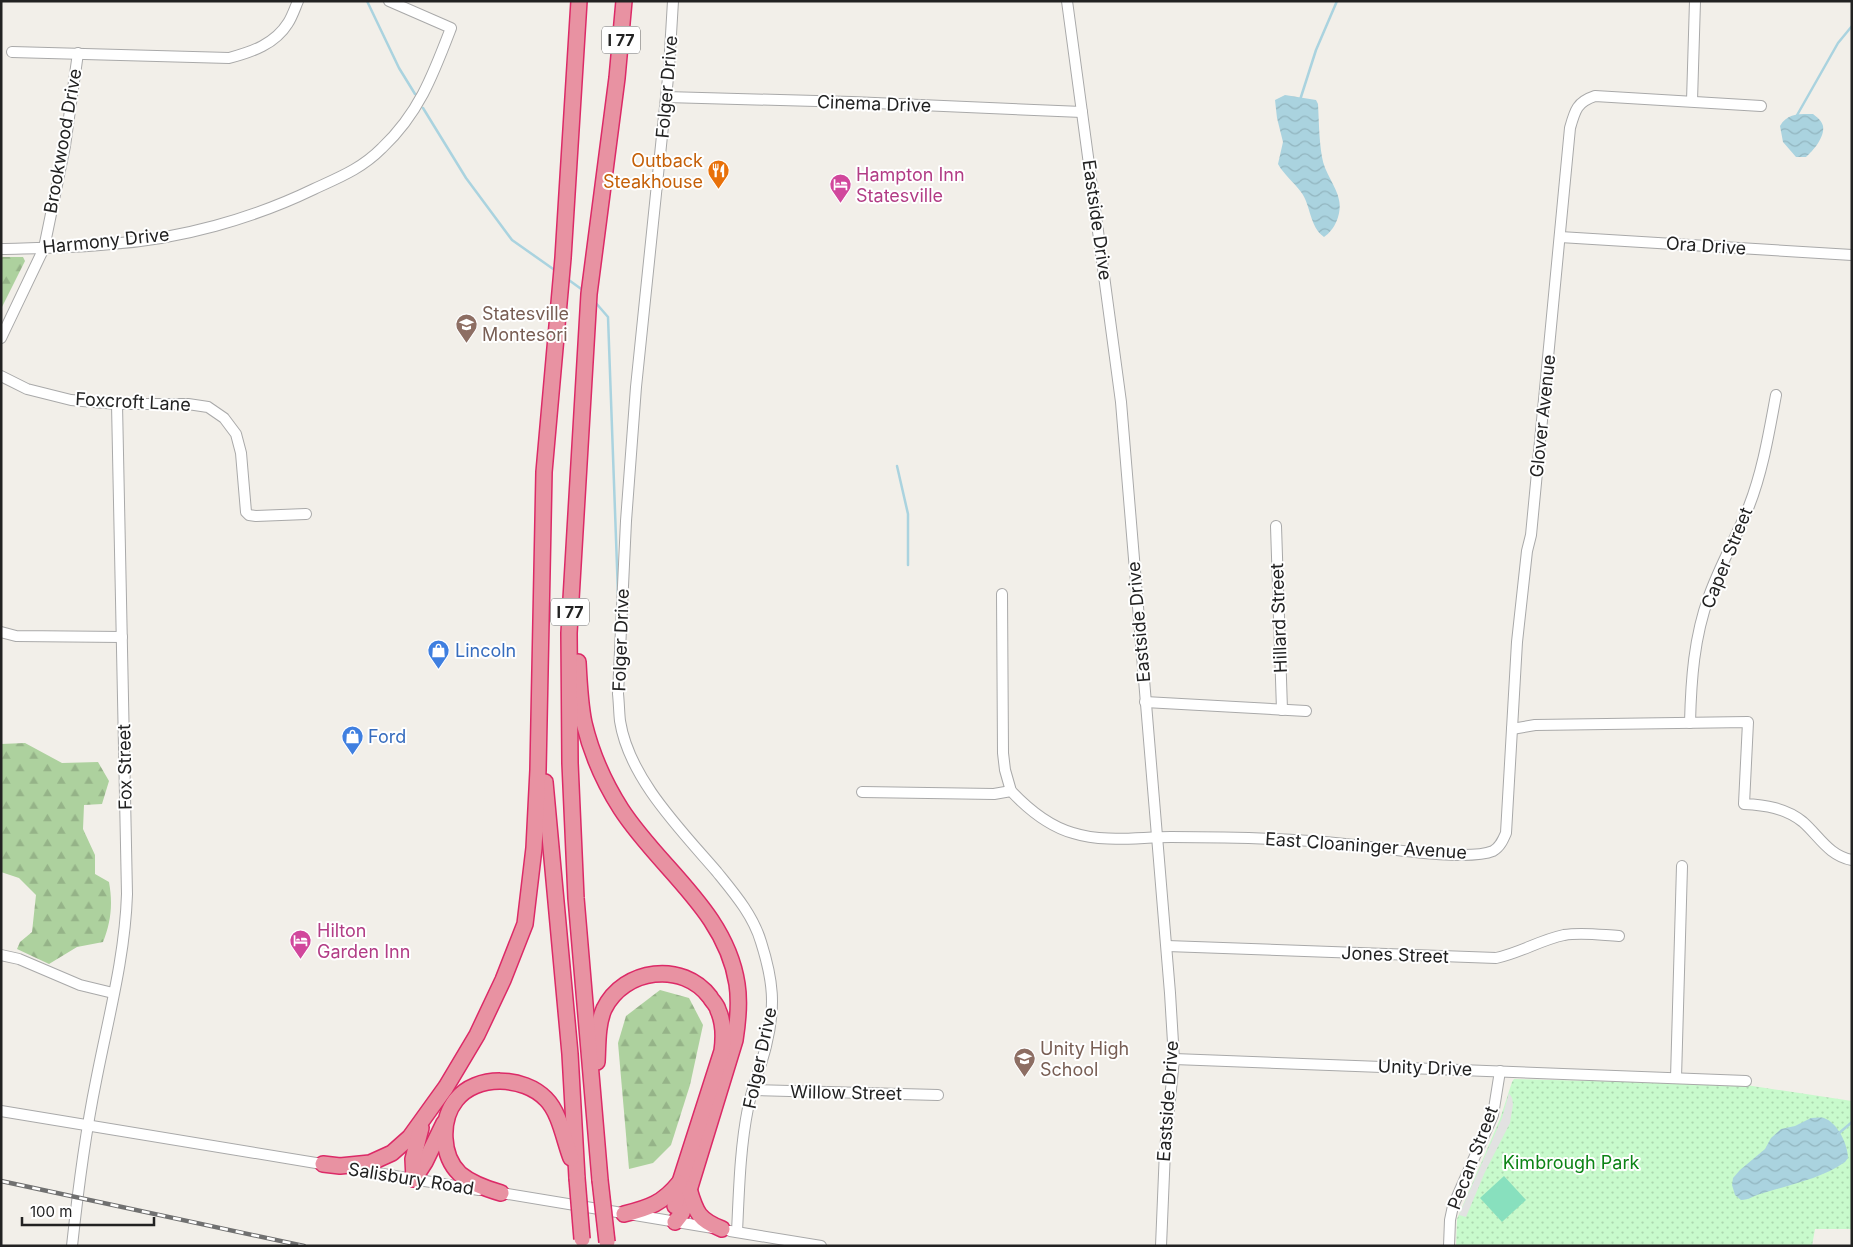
<svg xmlns="http://www.w3.org/2000/svg" width="1853" height="1247" viewBox="0 0 1853 1247" font-family="Inter,sans-serif">
  <style>
    .forest { fill: url(#forest-firs) }
    .park { fill: url(#park-dots) }
    .pitch { fill: #88e0be }
    .parking { fill: #e2e2e2 }
    .water { fill: url(#water-waves) }
    .lines { fill: none; stroke-linecap: round; stroke-linejoin: round }
    .stream { stroke: #aad3df; stroke-width: 2.5 }
    .minor-casing { stroke: #a9a9a9; stroke-width: 12 }
    .highway-casing { stroke: #dc2a67; stroke-width: 18 }
    .minor { stroke: #fff; stroke-width: 10 }
    .highway { stroke: #e892a2; stroke-width: 15 }
    .rail-casing { stroke: #707070; stroke-width: 4.5 }
    .rail { stroke: #fff; stroke-width: 2.5; stroke-dasharray: 8; stroke-linecap: butt }
    .highway-bridge-casing { stroke: #dc2a67; stroke-width: 18; stroke-linecap: butt }
    .highway-bridge { stroke: #e892a2; stroke-width: 15 }
    .labels { text-anchor: middle; stroke-width: 4; stroke-linejoin: round; paint-order: stroke }
    .shield { fill: #fff; stroke: #646464; stroke-width: 1 }
    .shield-label { font-size: 16px; font-weight: bold; fill: #222 }
    .street-label { font-size: 18px; fill: #222; stroke: #fff }
    .food-label { font-size: 18px; fill: #c56008; stroke: #fff; text-anchor: end }
    .hotel-label { font-size: 18px; fill: #b23c85; stroke: #fff; text-anchor: start }
    .education-label { font-size: 18px; fill: #785e54; stroke: #fff; text-anchor: start }
    .shop-label { font-size: 18px; fill: #366cbe; stroke: #fff; text-anchor: start }
    .park-label { font-size: 18px; fill: #0c8416; stroke: #fff }
  </style>
  <defs>
    <pattern id="forest-firs" width="22" height="20" patternUnits="userSpaceOnUse" patternTransform="scale(1.25)"><rect width="22" height="20" fill="#add19e"/><path d="M5 1l3.5 6h-7zM16 11l3.5 6h-7z" fill="#95b388"/></pattern>
    <pattern id="park-dots" width="8" height="8" patternUnits="userSpaceOnUse" patternTransform="scale(1.25)"><rect width="8" height="8" fill="#c8facc"/><path d="M2 2h.1M6 6h.1" fill="none" stroke="#acd6af" stroke-width="1.8" stroke-linecap="round"/></pattern>
    <pattern id="water-waves" width="16" height="10" patternUnits="userSpaceOnUse" patternTransform="scale(1.25)"><rect width="16" height="10" fill="#aad3df"/><path d="M0 5q4-4 8 0t8 0" fill="none" stroke="#92b5bf"/></pattern>
  </defs>
  <rect width="100%" height="100%" fill="#f2efe9"/>
  <g class="forest">
    <path d="M 1,257 L 23,257 L 25,261 L 1,309 Z"/>
    <path d="M 25,743 L 62,763 L 98,762 L 109,781 L 102,804 L 84,805 L 83,829 L 95,855 L 95,874 L 109,882 C 113,904 111,922 103,942 L 77,947 L 49,964 L 17,949 L 20,942 L 32,932 L 36,895 L 19,878 L 1,872 L 1,744 Z"/>
    <path d="M 660,990 L 689,998 L 703,1025 L 690,1085 L 671,1145 L 653,1163 L 629,1169 L 618,1043 L 626,1016 Z"/>
  </g>
  <path class="park" d="M 1514,1079 L 1746,1085 L 1852,1101 L 1852,1229 L 1815,1229 L 1812,1246 L 1456,1246 L 1457,1219 L 1500,1119 L 1512,1082 Z"/>
  <path class="pitch" d="M 1504,1176 L 1526,1200 L 1502,1222 L 1480,1198 Z"/>
  <path class="parking" d="M 1509,1093 L 1512,1098 L 1513,1104 L 1510,1123 L 1485,1172 L 1466,1217 L 1459,1215 L 1502,1118 Z"/>
  <g class="water">
    <path d="M 1285,95 L 1316,100 L 1318,104 C 1319,122 1319,139 1322,157 C 1324,172 1337,187 1339,200 C 1342,213 1335,230 1324,237 C 1309,226 1311,205 1301,192 C 1294,182 1284,175 1278,164 L 1283,142 L 1277,118 L 1275,100 Z"/>
    <path d="M 1813,114 C 1817,117 1822,121 1823,126 C 1825,137 1813,151 1806,157 L 1796,157 L 1783,142 L 1780,126 C 1787,113 1800,114 1813,114 Z"/>
    <path d="M 1811,1118 C 1815,1118 1820,1117 1824,1118 C 1838,1123 1848,1145 1848,1158 L 1845,1162 C 1821,1179 1788,1185 1760,1194 C 1753,1196 1749,1200 1741,1200 L 1735,1195 L 1732,1185 L 1733,1178 L 1740,1170 L 1765,1149 L 1771,1138 L 1781,1129 L 1795,1126 Z"/>
  </g>
  <g class="lines">
    <g class="stream">
      <path d="M 367,1 L 399,68 L 415,94"/>
      <path d="M 1300,100 L 1316,50 L 1337,1"/>
      <path d="M 423,108 L 466,178 L 512,240 L 556,271"/>
      <path d="M 1796,117 L 1838,43 L 1852,26"/>
      <path d="M 566,278 L 584,291"/>
      <path d="M 595,302 L 608,317 L 618,594"/>
      <path d="M 897,466 L 908,514 L 908,565"/>
      <path d="M 1838,1134 L 1852,1122"/>
    </g>
    <defs>
      <g id="minor">
        <path d="M 673,1 L 669,68 L 636,387 L 626,521 L 618,694 C 619,703 619,712 620,721 C 629,778 680,829 717,872 C 734,893 753,915 761,942 C 773,980 776,1006 766,1046 C 761,1067 752,1087 748,1108 C 740,1148 739,1190 737,1232"/>
        <path d="M 1067,1 L 1121,402 L 1170,993 L 1174,1059 L 1165,1150 L 1161,1246"/>
        <path d="M 12,52 L 229,58 C 252,52 275,44 288,23 C 292,17 295,8 298,1"/>
        <path d="M 666,97 L 852,102 L 1082,112"/>
        <path d="M 1692,101 L 1695,1"/>
        <path d="M 1560,237 L 1852,255"/>
        <path d="M 1,249 C 38,248 74,248 111,244 C 180,239 252,219 314,189 C 340,177 361,169 382,148 C 419,113 433,75 451,28 L 389,1"/>
        <path d="M 1,338 L 44,248 L 65,146 L 78,53"/>
        <path d="M 1,376 L 27,389 L 71,400 L 117,404 L 188,404 L 208,407 L 224,418 L 236,434 L 241,453 L 246,512 L 249,515 L 256,516 L 306,514"/>
        <path d="M 1276,526 L 1282,710"/>
        <path d="M 1002,594 L 1003,753 L 1005,770 L 1011,791"/>
        <path d="M 1,632 L 16,636 L 122,637"/>
        <path d="M 1145,702 L 1306,711"/>
        <path d="M 1690,723 C 1691,680 1694,637 1709,596 C 1720,565 1737,536 1749,506 C 1763,470 1769,432 1776,395"/>
        <path d="M 1512,729 L 1535,725 L 1748,722 L 1744,804 C 1765,805 1786,808 1803,822 C 1819,836 1829,856 1852,860"/>
        <path d="M 862,792 L 994,794 L 1011,791 C 1028,809 1048,826 1073,833 C 1105,843 1138,837 1171,837 C 1229,837 1287,838 1345,844 C 1377,847 1467,862 1493,851 C 1500,847 1503,840 1506,833 L 1517,642 L 1527,551 L 1531,535 L 1570,128 C 1575,110 1577,102 1595,96 L 1761,106"/>
        <path d="M 1167,946 L 1496,958 C 1520,953 1540,940 1564,935 C 1582,932 1601,935 1619,936"/>
        <path d="M 1,955 L 19,959 L 80,985 L 113,993"/>
        <path d="M 1174,1059 L 1746,1081"/>
        <path d="M 1676,1078 L 1682,866"/>
        <path d="M 753,1090 L 938,1095"/>
        <path d="M 1,1111 L 328,1165"/>
        <path d="M 353,1169 L 479,1190"/>
        <path d="M 496,1192 L 713,1228"/>
        <path d="M 730,1231 L 821,1246"/>
        <path d="M 72,1246 C 78,1190 85,1135 96,1081 C 108,1019 125,957 127,894 L 117,404"/>
        <path d="M 1449,1246 L 1450,1220 L 1453,1206 L 1493,1115 L 1500,1071"/>
      </g>
      <g id="highway">
        <path d="M 578,662 C 579,682 580,704 584,723 C 591,752 605,784 621,809 C 659,868 726,911 737,984 C 740,1003 738,1021 735,1040 L 682,1213 L 675,1222"/>
        <path d="M 545,782 L 570,1054 L 577,1178"/>
        <path d="M 597,1062 C 598,1045 597,1025 604,1009 C 624,968 683,961 710,997 C 712,1001 717,1005 718,1010 C 724,1023 724,1037 722,1051 L 680,1182 L 675,1206"/>
        <path d="M 323,1164 L 340,1166 L 370,1163 L 392,1153 L 410,1137 L 446,1087 L 477,1035 L 503,980 L 525,924 L 534,848 L 538,770 L 544,472 L 563,258 L 579,1"/>
        <path d="M 414,1179 L 425,1162 L 444,1123"/>
        <path d="M 414,1179 L 413,1159 L 421,1128"/>
        <path d="M 600,1180 L 576,898 L 570,763 L 569,633 L 589,294 L 617,78 L 624,1"/>
        <path d="M 689,1189 C 696,1213 699,1220 722,1229"/>
        <path d="M 501,1193 C 487,1189 472,1184 460,1174 C 441,1156 440,1120 456,1100 C 476,1074 524,1076 546,1099 C 560,1113 564,1140 571,1158"/>
        <path d="M 624,1214 C 649,1208 663,1203 679,1183"/>
      </g>
    </defs>
    <use href="#minor" class="minor-casing"/>
    <use href="#highway" class="highway-casing"/>
    <use href="#minor" class="minor"/>
    <use href="#highway" class="highway"/>
    <defs>
      <path id="rail" d="M 1,1181 L 304,1246"/>
    </defs>
    <use href="#rail" class="rail-casing"/>
    <use href="#rail" class="rail"/>
    <defs>
      <g id="highway-bridge">
        <path d="M 577,1178 L 582,1239"/>
        <path d="M 600,1180 L 607,1242"/>
      </g>
    </defs>
    <use href="#highway-bridge" class="highway-bridge-casing"/>
    <use href="#highway-bridge" class="highway-bridge"/>
  </g>
  <defs>
    <symbol id="restaurant-pin" viewBox="-11 -11 22 30"><path d="M0 17L-7.5 6A9.5 9.5 0 1 1 7.5 6Z" fill="#e8710a" stroke="#fff"/><path d="M-5-6h1v4h1v-4h1v4h1v-4h1v5L-1.5 .5V6h-2V.5L-5-1ZM5-6V6H3V1.5H1.5Q1.5-4 5-6Z" fill="#fff"/></symbol>
    <symbol id="hotel-pin" viewBox="-11 -11 22 30"><path d="M0 17L-7.5 6A9.5 9.5 0 1 1 7.5 6Z" fill="#d1479c" stroke="#fff"/><path d="M-6-4.5h1.5V1H6V5H4.5V3h-9V5H-6ZM-4 0a1.8 1.8 0 1 1 3.6 0ZM.5 0V-2.5h3Q6-2.5 6 0Z" fill="#fff"/></symbol>
    <symbol id="school-pin" viewBox="-11 -11 22 30"><path d="M0 17L-7.5 6A9.5 9.5 0 1 1 7.5 6Z" fill="#8d6e63" stroke="#fff"/><path d="M0-5L7-2L0 1L-7-2ZM-4 1L0 2.5L4 1V4Q0 6-4 4Z" fill="#fff"/></symbol>
    <symbol id="shop-pin" viewBox="-11 -11 22 30"><path d="M0 17L-7.5 6A9.5 9.5 0 1 1 7.5 6Z" fill="#3f7fe0" stroke="#fff"/><path d="M-5-2.5h2.3a2.7 3.5 0 0 1 5.4 0H5L5.5 6h-11ZM-1.5-2.5h3a1.5 2.3 0 0 0-3 0Z" fill="#fff"/></symbol>
  </defs>
  <g fill-rule="evenodd">
    <use href="#restaurant-pin" x="706" y="158" width="25" height="34"/>
    <use href="#hotel-pin" x="828" y="172" width="25" height="34"/>
    <use href="#school-pin" x="454" y="312" width="25" height="34"/>
    <use href="#shop-pin" x="426" y="638" width="25" height="34"/>
    <use href="#shop-pin" x="340" y="724" width="25" height="34"/>
    <use href="#hotel-pin" x="288" y="928" width="25" height="34"/>
    <use href="#school-pin" x="1012" y="1046" width="25" height="34"/>
  </g>
  <g class="labels">
    <g class="shield">
      <rect x="602" y="26.5" width="38" height="27" rx="4"/>
      <rect x="551" y="598.5" width="38" height="27" rx="4"/>
    </g>
    <g class="shield-label">
      <text x="621" y="46">I 77</text>
      <text x="570" y="618">I 77</text>
    </g>
    <g class="street-label">
      <text transform="translate(667 87) rotate(-85)" y="6">Folger Drive</text>
      <text transform="translate(874 104) rotate(2)" y="6">Cinema Drive</text>
      <text transform="translate(63 141) rotate(-80)" y="6">Brookwood Drive</text>
      <text transform="translate(1097 220) rotate(82)" y="6">Eastside Drive</text>
      <text transform="translate(106 241) rotate(-6)" y="6">Harmony Drive</text>
      <text transform="translate(1706 246) rotate(4)" y="6">Ora Drive</text>
      <text transform="translate(133 402) rotate(3)" y="6">Foxcroft Lane</text>
      <text transform="translate(1543 416) rotate(-84)" y="6">Glover Avenue</text>
      <text transform="translate(1727 558) rotate(-68)" y="6">Caper Street</text>
      <text transform="translate(1279 618) rotate(-92)" y="6">Hillard Street</text>
      <text transform="translate(1139 622) rotate(-95)" y="6">Eastside Drive</text>
      <text transform="translate(621 640) rotate(-88)" y="6">Folger Drive</text>
      <text transform="translate(125 767) rotate(-91)" y="6">Fox Street</text>
      <text transform="translate(1366 846) rotate(4)" y="6">East Cloaninger Avenue</text>
      <text transform="translate(1395 955) rotate(2)" y="6">Jones Street</text>
      <text transform="translate(760 1058) rotate(-78)" y="6">Folger Drive</text>
      <text transform="translate(1425 1068) rotate(2)" y="6">Unity Drive</text>
      <text transform="translate(846 1093) rotate(1)" y="6">Willow Street</text>
      <text transform="translate(1168 1101) rotate(-86)" y="6">Eastside Drive</text>
      <text transform="translate(1473 1158) rotate(-69)" y="6">Pecan Street</text>
      <text transform="translate(411 1179) rotate(9)" y="6">Salisbury Road</text>
    </g>
    <g class="food-label">
      <text x="703" y="167">Outback<tspan x="703" dy="21">Steakhouse</tspan></text>
    </g>
    <g class="hotel-label">
      <text x="856" y="181">Hampton Inn<tspan x="856" dy="21">Statesville</tspan></text>
      <text x="317" y="937">Hilton<tspan x="317" dy="21">Garden Inn</tspan></text>
    </g>
    <g class="education-label">
      <text x="482" y="320">Statesville<tspan x="482" dy="21">Montesori</tspan></text>
      <text x="1040" y="1055">Unity High<tspan x="1040" dy="21">School</tspan></text>
    </g>
    <g class="shop-label">
      <text x="455" y="657">Lincoln</text>
      <text x="368" y="743">Ford</text>
    </g>
    <g class="park-label">
      <text x="1571" y="1169">Kimbrough Park</text>
    </g>
  </g>
  <rect width="1853" height="1247" fill="none" stroke="#222222" stroke-width="5"/>
  <path d="M22 1217v8h132v-8" fill="none" stroke="#222222" stroke-width="2.5"/>
  <text x="30" y="1217" font-size="15" fill="#222222" stroke="#ffffff" stroke-width="4" paint-order="stroke">100 m</text>
</svg>
